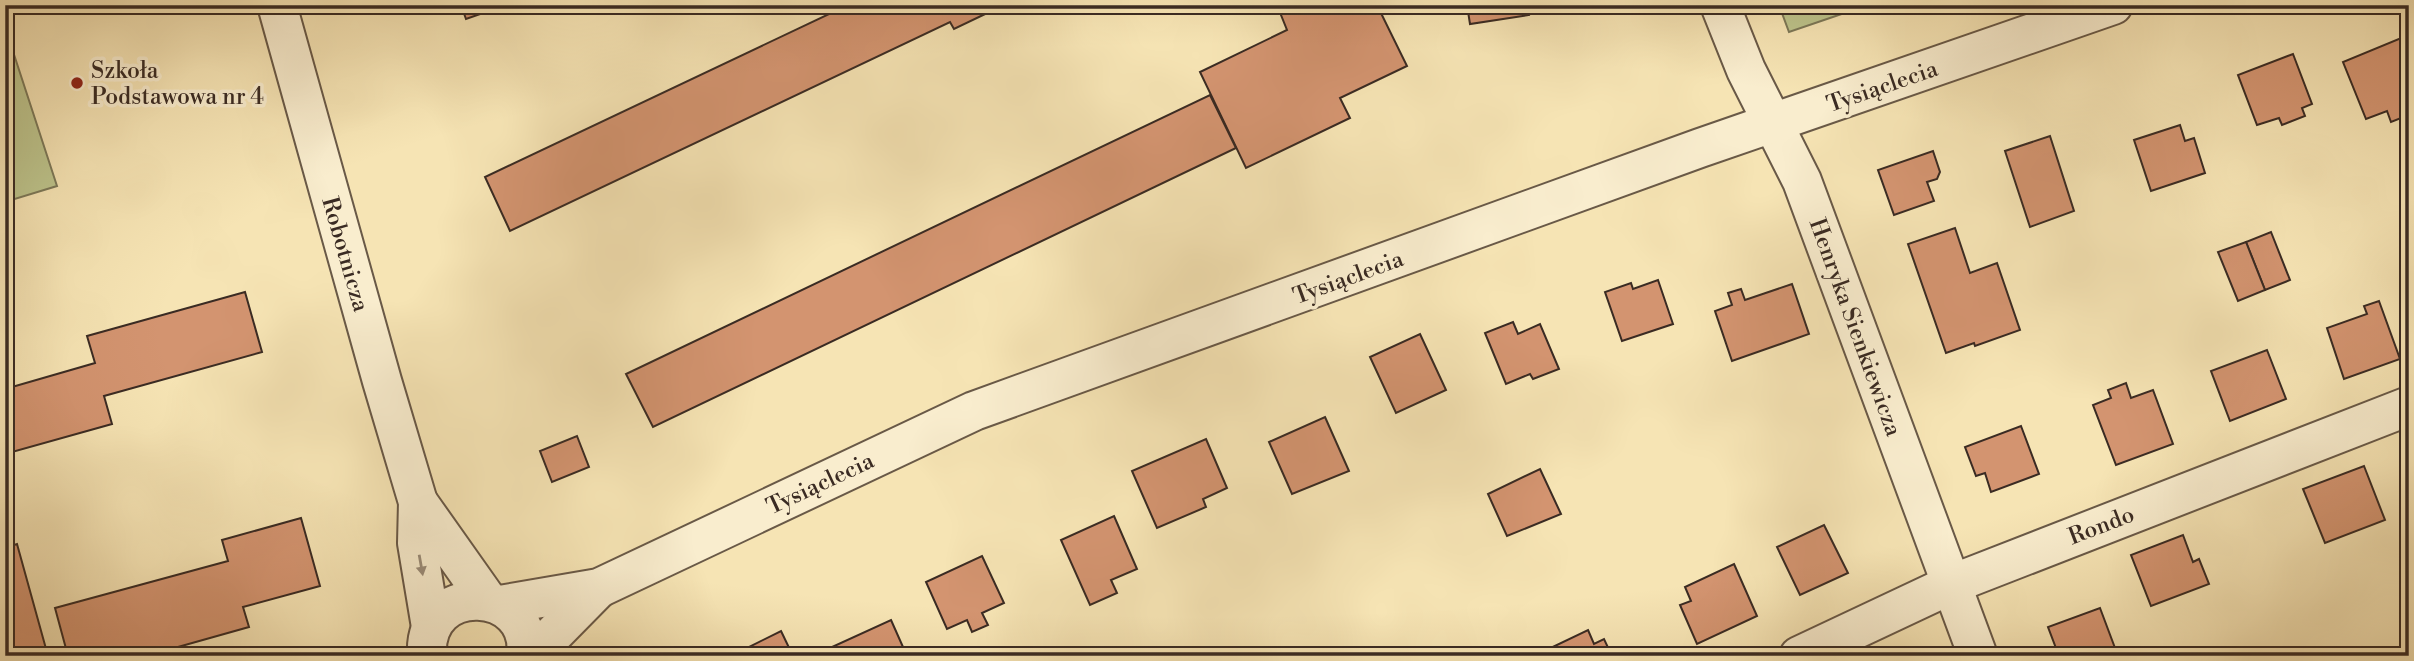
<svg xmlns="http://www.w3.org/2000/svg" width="2414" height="661" viewBox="0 0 2414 661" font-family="'Libre Bodoni',serif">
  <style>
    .green { fill: #bdc48c; stroke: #7c7858; stroke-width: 2 }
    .building { fill: #d39470; stroke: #3a2b23; stroke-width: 2 }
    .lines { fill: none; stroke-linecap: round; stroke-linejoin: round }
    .minor-casing { stroke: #695947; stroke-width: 42 }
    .minor { stroke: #f9edce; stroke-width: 38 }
    .oneway { fill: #9a8c78 }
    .poi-dot { fill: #8f2418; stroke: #f9edce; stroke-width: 2.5 }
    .labels { text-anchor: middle; stroke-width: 7; stroke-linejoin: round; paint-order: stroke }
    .poi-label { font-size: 23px; fill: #3a2b23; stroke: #f9edce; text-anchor: start }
    .street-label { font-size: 23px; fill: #3a2b23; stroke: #f9edce }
  </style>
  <rect width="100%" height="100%" fill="#f6e4b4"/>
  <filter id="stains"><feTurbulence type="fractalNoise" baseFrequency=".00286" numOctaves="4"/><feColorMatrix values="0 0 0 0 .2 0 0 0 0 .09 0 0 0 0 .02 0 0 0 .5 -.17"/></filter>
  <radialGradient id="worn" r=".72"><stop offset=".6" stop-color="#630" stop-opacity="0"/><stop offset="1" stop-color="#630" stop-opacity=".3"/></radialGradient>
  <g class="green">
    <path d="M 1779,5 L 1868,5 L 1789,32 Z"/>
    <path d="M 5,27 L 57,186 L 5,202 Z"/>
  </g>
  <g class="building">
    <path d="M 461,5 L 506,5 L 466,19 Z"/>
    <path d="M 848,5 L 1004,5 L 954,29 L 950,22 L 510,231 L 485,177 Z"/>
    <path d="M 1377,5 L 1407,66 L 1340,98 L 1350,118 L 1246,168 L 1200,72 L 1287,30 L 1277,5 Z"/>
    <path d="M 1467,5 L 1527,5 L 1529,15 L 1470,24 Z"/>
    <path d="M 2406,36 L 2409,43 L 2409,103 L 2406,104 L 2409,115 L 2391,122 L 2387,111 L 2366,119 L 2343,62 Z"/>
    <path d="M 2293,54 L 2312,104 L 2302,108 L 2305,116 L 2282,125 L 2279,118 L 2257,125 L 2238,75 Z"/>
    <path d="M 1210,95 L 1236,148 L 653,427 L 626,374 Z"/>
    <path d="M 2180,125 L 2185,141 L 2194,138 L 2205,173 L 2151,191 L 2134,140 Z"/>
    <path d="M 2050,136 L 2074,211 L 2030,227 L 2005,151 Z"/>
    <path d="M 1933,151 L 1940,172 L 1937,179 L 1927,182 L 1934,201 L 1894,215 L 1878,170 Z"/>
    <path d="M 1955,228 L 1970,273 L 1997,263 L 2020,330 L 1975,346 L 1974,343 L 1946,353 L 1908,244 Z"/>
    <path d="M 2271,232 L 2290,280 L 2265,290 L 2246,242 Z"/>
    <path d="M 2246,242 L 2265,290 L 2238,301 L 2218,252 Z"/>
    <path d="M 1658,280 L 1673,324 L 1622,341 L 1605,292 L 1631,283 L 1633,289 Z"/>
    <path d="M 1792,284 L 1809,334 L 1732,361 L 1715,311 L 1732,305 L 1728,293 L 1741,289 L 1745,300 Z"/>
    <path d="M 245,292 L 262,352 L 104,396 L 112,424 L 5,454 L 5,389 L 95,363 L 87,336 Z"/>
    <path d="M 2379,301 L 2400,359 L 2344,379 L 2327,328 L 2367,314 L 2364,306 Z"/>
    <path d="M 1513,322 L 1518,334 L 1540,324 L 1559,369 L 1533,379 L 1530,374 L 1506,384 L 1485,333 Z"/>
    <path d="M 1420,334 L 1446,390 L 1396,413 L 1370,357 Z"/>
    <path d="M 2267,350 L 2286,399 L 2230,421 L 2211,371 Z"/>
    <path d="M 2126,383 L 2131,398 L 2153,390 L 2173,444 L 2116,465 L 2093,405 L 2111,398 L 2108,390 Z"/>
    <path d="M 1325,417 L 1349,471 L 1292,494 L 1269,442 Z"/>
    <path d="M 2021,426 L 2039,474 L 1991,492 L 1985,473 L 1976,476 L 1965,447 Z"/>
    <path d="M 577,436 L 589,467 L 552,482 L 540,451 Z"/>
    <path d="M 1206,439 L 1227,488 L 1203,499 L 1206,507 L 1157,528 L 1132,471 Z"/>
    <path d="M 2364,466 L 2385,520 L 2325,543 L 2303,489 Z"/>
    <path d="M 1540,469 L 1561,514 L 1507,536 L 1488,494 Z"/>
    <path d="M 1114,516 L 1137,569 L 1111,580 L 1117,593 L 1090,605 L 1061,540 Z"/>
    <path d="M 301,518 L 320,586 L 243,607 L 249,627 L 146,656 L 68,656 L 55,608 L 228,561 L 222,540 Z"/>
    <path d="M 1824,525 L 1848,573 L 1800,595 L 1777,547 Z"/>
    <path d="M 2183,535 L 2193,562 L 2199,559 L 2209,584 L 2151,606 L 2131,555 Z"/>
    <path d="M 17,544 L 48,656 L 5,656 L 5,548 Z"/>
    <path d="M 982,556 L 1004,603 L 982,613 L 988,625 L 972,632 L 967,620 L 947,629 L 926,582 Z"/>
    <path d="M 1734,564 L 1757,616 L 1697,644 L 1680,605 L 1691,601 L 1685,587 Z"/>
    <path d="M 2100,608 L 2118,656 L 2059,656 L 2048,627 Z"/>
    <path d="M 891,620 L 907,656 L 836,656 L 832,647 Z"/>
    <path d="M 1588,630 L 1594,644 L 1604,639 L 1612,656 L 1539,656 L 1538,654 Z"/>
    <path d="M 781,631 L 793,656 L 731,656 Z"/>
  </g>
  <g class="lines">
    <defs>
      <g id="minor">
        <path d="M 277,5 L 382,381 L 418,502 L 417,543 L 431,627"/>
        <path d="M 1720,5 L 1746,70 L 1802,181 L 1978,656"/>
        <path d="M 418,502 L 488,601"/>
        <path d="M 500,605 L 599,588 L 974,411 L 1700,148 L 2113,5"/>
        <path d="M 427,656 C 422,579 535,586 526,656"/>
        <path d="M 532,656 L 599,588"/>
        <path d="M 1799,656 L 1952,584 L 2409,406"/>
      </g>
    </defs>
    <use href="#minor" class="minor-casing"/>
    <use href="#minor" class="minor"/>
  </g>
  <defs><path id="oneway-solid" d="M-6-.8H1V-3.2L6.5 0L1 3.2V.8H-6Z" transform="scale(1.75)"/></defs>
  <use class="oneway" href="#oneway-solid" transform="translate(421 565) rotate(80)"/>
  <circle class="poi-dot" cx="77" cy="83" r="7"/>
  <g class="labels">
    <g class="poi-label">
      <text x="91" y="78">Szkoła<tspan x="91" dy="26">Podstawowa nr 4</tspan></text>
    </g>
    <g class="street-label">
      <text transform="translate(1882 86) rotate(-19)" y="8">Tysiąclecia</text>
      <text transform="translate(346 254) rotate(74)" y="8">Robotnicza</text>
      <text transform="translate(1348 277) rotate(-20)" y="8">Tysiąclecia</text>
      <text transform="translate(1856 327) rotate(70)" y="8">Henryka Sienkiewicza</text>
      <text transform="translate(820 483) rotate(-25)" y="8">Tysiąclecia</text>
      <text transform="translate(2101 525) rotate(-21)" y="8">Rondo</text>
    </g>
  </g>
  <rect width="2414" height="661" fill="none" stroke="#f6e4b4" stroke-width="28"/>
  <rect x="7" y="7" width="2400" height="647" fill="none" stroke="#3a2b23" stroke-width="3.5"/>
  <rect x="14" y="14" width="2386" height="633" fill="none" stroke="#3a2b23" stroke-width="2"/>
  <rect width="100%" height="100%" filter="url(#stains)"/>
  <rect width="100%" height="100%" fill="url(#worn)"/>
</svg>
